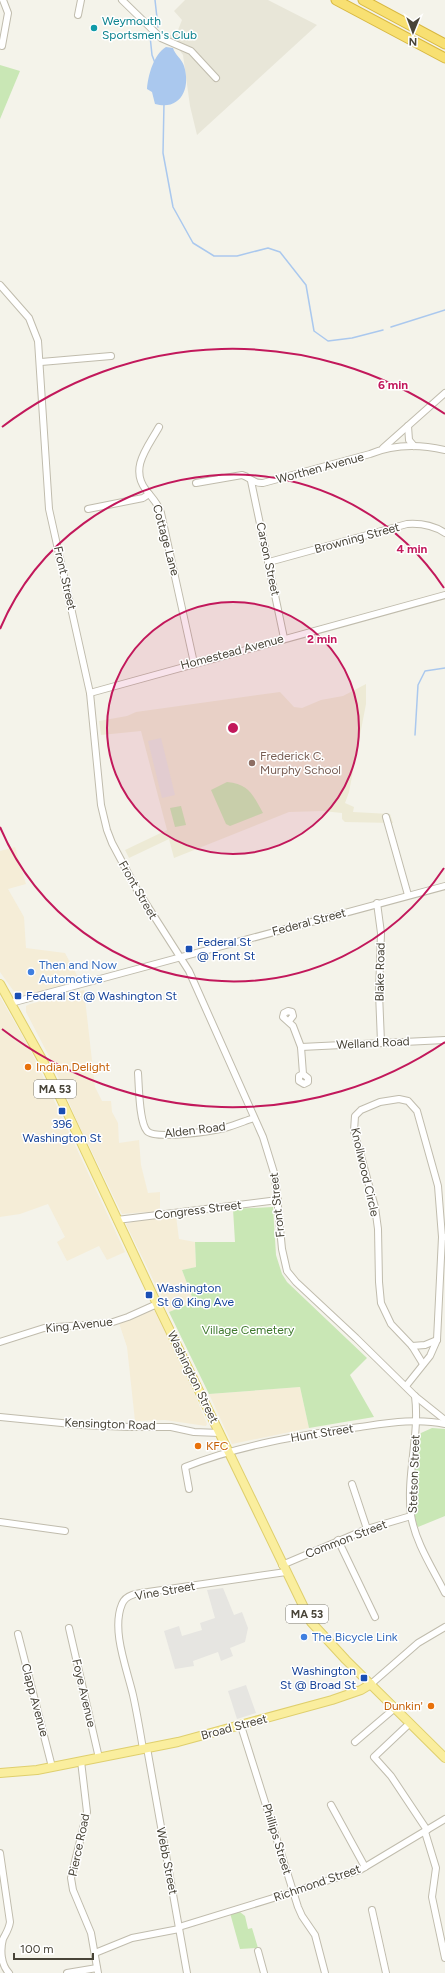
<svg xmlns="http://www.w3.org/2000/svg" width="445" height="1973" viewBox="0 0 445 1973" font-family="Figtree,sans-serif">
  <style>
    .residential { fill: #e8e6d8 }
    .commercial { fill: #f5edd7 }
    .education { fill: #edead5 }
    .green { fill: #c9e7b5 }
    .parking { fill: #e6e5e1 }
    .water { fill: #aac8ee }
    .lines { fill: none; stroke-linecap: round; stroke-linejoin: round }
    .stream { stroke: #aac8ee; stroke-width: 1.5 }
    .minor-casing { stroke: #c0bcad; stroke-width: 8 }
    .major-casing { stroke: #dfcf6d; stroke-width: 10 }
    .highway-casing { stroke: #d7b741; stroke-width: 11 }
    .minor { stroke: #fff; stroke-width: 6 }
    .major { stroke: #faee9e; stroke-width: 8 }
    .highway { stroke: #f8e072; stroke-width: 9 }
    .ring { fill: none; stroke: #c2185b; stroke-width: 2 }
    .culture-dot { fill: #0f9aa8; stroke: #fff; stroke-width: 1.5 }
    .education-dot { fill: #8d6e63; stroke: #fff; stroke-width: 1.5 }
    .transit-dot { fill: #1a4fb4; stroke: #fff; stroke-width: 1.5 }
    .shop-dot { fill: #3f7fe0; stroke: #fff; stroke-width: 1.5 }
    .food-dot { fill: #e8710a; stroke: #fff; stroke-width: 1.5 }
    .labels { text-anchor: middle; stroke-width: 3; stroke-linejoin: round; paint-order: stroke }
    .shield { fill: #fff; stroke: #7f7c74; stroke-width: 1 }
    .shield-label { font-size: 11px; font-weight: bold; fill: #484438 }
    .culture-label { font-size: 12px; fill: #0d838f; stroke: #fff; text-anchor: start }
    .street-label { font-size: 12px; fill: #484438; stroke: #fff }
    .education-label { font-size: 12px; fill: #785e54; stroke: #fff; text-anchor: start }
    .transit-label { font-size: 12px; fill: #164399; stroke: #fff; text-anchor: start }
    .shop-label { font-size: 12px; fill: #366cbe; stroke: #fff; text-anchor: start }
    .food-label { font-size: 12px; fill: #c56008; stroke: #fff; text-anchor: start }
    .park-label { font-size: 12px; fill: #3e782d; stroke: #fff }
    .centre { fill: #c2185b; stroke: #fff; stroke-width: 2 }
    .ring-label { font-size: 12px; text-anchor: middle; font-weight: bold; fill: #c2185b; stroke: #fff; stroke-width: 3; stroke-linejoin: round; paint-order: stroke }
  </style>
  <rect width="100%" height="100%" fill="#f4f3ea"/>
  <path class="residential" d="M 185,0 L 268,0 L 317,25 L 197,135 L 190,106 L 183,55 L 169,36 L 178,30 L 182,20 L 174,11 Z"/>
  <g class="commercial">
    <path d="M 15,847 L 26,884 L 8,889 L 24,917 L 26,948 L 65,953 L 80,981 L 18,997 L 0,972 L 0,851 Z"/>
    <path d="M 84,990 L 95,1087 L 102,1101 L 111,1101 L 112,1112 L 118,1123 L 119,1143 L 139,1140 L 141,1165 L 148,1193 L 160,1192 L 160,1211 L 122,1214 L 77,1121 L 50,1058 L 26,1012 L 26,1006 L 30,1004 Z"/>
    <path d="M 0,997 L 29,1047 L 125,1252 L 107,1260 L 99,1246 L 67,1261 L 57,1242 L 65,1237 L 48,1204 L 20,1214 L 0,1217 Z"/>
    <path d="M 176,1216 L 179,1239 L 195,1242 L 196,1267 L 182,1270 L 194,1302 L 169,1312 L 126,1224 L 138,1220 Z"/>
    <path d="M 149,1310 L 156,1311 L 197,1400 L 207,1424 L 206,1426 L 165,1420 L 135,1421 L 127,1347 L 119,1323 Z"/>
    <path d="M 300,1387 L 309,1428 L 232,1444 L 209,1394 Z"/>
  </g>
  <path class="education" d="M 366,684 L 366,704 L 349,792 L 345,803 L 354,807 L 353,812 L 390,814 L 393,823 L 345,822 L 342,819 L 342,813 L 323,811 L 289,812 L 174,858 L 169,839 L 129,858 L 125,850 L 167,830 L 141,731 L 101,735 L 99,721 L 127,716 L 136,712 L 280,692 L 294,707 L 302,708 L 321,700 L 343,696 Z"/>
  <g class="green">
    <path d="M 0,65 L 20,71 L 0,119 Z"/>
    <path d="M 227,782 C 249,784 253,795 263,813 L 230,826 L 226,824 L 211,790 Z"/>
    <path d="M 181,806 L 186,825 L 175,827 L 170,808 Z"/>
    <path d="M 273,1207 L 276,1255 L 282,1274 L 287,1282 L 367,1358 L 350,1375 L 374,1417 L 309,1428 L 300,1387 L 209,1394 L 169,1312 L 194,1302 L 182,1270 L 196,1267 L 195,1242 L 235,1242 L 233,1209 Z"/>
    <path d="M 432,1428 L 445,1429 L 445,1516 L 418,1527 C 410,1513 412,1447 421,1433 Z"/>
    <path d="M 240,1912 L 245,1916 L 248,1929 L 252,1928 L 258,1948 L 240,1949 L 230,1913 Z"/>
  </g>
  <g class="parking">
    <path d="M 161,738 L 175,795 L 162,798 L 148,741 Z"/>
    <path d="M 223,1588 L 234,1615 L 242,1612 L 248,1628 L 245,1642 L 230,1648 L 233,1656 L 221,1661 L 218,1652 L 193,1661 L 194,1666 L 175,1669 L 164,1631 L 179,1626 L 182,1636 L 202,1630 L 200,1623 L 215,1618 L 207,1590 Z"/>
    <path d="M 246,1685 L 256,1713 L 237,1719 L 228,1691 Z"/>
  </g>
  <path class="water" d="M 166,47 L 173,48 C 175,55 182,59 184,66 C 191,88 181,111 155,104 L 152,92 L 147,89 C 148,75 154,54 166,47 Z"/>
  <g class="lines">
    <g class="stream">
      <path d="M 155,0 L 158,27"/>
      <path d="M 150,36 L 152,55 L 155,63"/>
      <path d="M 164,103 L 163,153 L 173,207 L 193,243 L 214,256 L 237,256 L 268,248 L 280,252 L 306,285 L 314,331 L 328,341 L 352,338 L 383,330"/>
      <path d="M 391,327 L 445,310"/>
      <path d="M 415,735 L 418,685 L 425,671 L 445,668"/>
    </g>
    <defs>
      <g id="minor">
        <path d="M 122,0 L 161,38 L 191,51 L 216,78"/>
        <path d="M 78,15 L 81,0"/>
        <path d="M 2,46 L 8,13 L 3,0"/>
        <path d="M 0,285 L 29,318 L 38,341 L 49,509 L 90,693 L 101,805 L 107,830 L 112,843 L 136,888 L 189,971 L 263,1137 L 275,1176 L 282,1249 L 287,1271 L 296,1282 L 356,1338 L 415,1396 L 445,1420"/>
        <path d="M 41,362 L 111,356"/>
        <path d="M 408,426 L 409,440 L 414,446"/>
        <path d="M 159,427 C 148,447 129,468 146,490 C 152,498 158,503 161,513 L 194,663"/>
        <path d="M 383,448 L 445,393"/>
        <path d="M 251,481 L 284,638"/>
        <path d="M 196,483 L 242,475 C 250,477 253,484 263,483 L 370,454 C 394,444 419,444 445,450"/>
        <path d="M 88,509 L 143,498 L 149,494"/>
        <path d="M 269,562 L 407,524 C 421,523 433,525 445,533"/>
        <path d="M 90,693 L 445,595"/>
        <path d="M 386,817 L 408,895"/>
        <path d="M 377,903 L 381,933 L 379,993 L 381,1042"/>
        <path d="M 11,1003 L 445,886"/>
        <path d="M 289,1021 L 293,1016 L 292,1012 L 288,1011 L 284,1013 L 283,1017 L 293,1026 L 301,1047 L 303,1074 L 299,1076 L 299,1081 L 304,1084 L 308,1082 L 308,1078 L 303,1074"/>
        <path d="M 301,1047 L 445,1040"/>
        <path d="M 138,1073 C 139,1086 139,1122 147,1131 C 155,1140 212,1131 225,1128 C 235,1125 245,1121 254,1118"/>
        <path d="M 117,1220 L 278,1200"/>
        <path d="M 0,1342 L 44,1328 L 110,1323 L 128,1317 L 157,1304"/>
        <path d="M 412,1346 L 425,1345 L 437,1340"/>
        <path d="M 423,1364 L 412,1346 L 391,1324 L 381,1303 L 379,1282 L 378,1229 L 375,1207 L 354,1131 L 355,1116 L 361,1110 L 380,1102 L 399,1099 L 408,1101 L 417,1111 L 438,1186 L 442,1237"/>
        <path d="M 406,1386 L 430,1356 L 437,1340 L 442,1237 L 445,1237"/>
        <path d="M 415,1396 C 420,1435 406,1475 411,1515 C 415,1542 433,1569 445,1593"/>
        <path d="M 0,1417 L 82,1425 L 130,1427 L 171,1427 L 194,1432 L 220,1433"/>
        <path d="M 352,1484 L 367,1529"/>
        <path d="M 189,1489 L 185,1467 C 240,1445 300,1435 360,1427 C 388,1423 417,1418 445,1424"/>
        <path d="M 0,1522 L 65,1531"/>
        <path d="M 338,1540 L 375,1617"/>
        <path d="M 282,1565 L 367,1529 L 411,1516"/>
        <path d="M 69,1628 L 99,1758"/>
        <path d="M 18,1634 L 52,1767"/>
        <path d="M 371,1684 L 418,1643 L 445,1627"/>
        <path d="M 410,1723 L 374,1757 L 391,1776 L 427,1830"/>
        <path d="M 241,1726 L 298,1907 L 302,1916 L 315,1935 L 325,1973"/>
        <path d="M 355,1742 L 395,1708"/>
        <path d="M 147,1748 L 187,1973"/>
        <path d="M 143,1749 C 140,1731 137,1713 133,1695 C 127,1669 111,1630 122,1604 C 126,1594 139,1593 148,1592 L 286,1572"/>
        <path d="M 81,1761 L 87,1812 L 71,1878 L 73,1890 L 91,1933 L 98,1973"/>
        <path d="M 331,1805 L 365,1867"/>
        <path d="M 425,1832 L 436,1868 L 432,1897 L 445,1958"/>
        <path d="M 0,1853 L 10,1922 C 9,1929 6,1933 3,1939 C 0,1950 1,1965 9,1973"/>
        <path d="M 372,1910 L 386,1973"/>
        <path d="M 179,1927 L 293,1892 L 360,1870 L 445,1819"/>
        <path d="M 258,1951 L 264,1973"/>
        <path d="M 95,1953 L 132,1938 L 179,1929"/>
        <path d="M 67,1973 L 97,1968"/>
      </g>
      <g id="major">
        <path d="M 0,984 L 44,1063 L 157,1304 L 311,1622 L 346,1660 L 445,1758"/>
        <path d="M 0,1773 L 37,1770 L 178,1742 L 332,1700 L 361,1690 L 371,1684"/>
      </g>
      <g id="highway">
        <path d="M 336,0 L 445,58"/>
        <path d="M 363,0 L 445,44"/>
      </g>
    </defs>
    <use href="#minor" class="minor-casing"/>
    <use href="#major" class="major-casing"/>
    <use href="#highway" class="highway-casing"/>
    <use href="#minor" class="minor"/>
    <use href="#major" class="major"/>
    <use href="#highway" class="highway"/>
  </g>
  <circle cx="233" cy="728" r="126" fill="#c2185b" fill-opacity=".12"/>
  <g class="ring">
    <circle cx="233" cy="728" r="126"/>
    <path d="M444 868A253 253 0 0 1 0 827M0 629A253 253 0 0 1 444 588"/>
    <path d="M445 1042A379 379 0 0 1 2 1029M2 427A379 379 0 0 1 445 414"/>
  </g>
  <circle class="culture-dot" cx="94" cy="28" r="4"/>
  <circle class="education-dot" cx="252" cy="763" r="4"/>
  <g class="transit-dot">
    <rect x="185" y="945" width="8" height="8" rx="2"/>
    <rect x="14" y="992" width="8" height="8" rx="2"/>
    <rect x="58" y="1107" width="8" height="8" rx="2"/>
    <rect x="145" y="1291" width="8" height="8" rx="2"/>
    <rect x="360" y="1674" width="8" height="8" rx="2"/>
  </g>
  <g class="shop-dot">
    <circle cx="31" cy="972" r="4"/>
    <circle cx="304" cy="1637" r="4"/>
  </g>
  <g class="food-dot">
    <circle cx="28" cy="1067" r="4"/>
    <circle cx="198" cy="1446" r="4"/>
    <circle cx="431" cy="1706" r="4"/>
  </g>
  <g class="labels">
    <g class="shield">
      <rect x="34" y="1080" width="42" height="18" rx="3"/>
      <rect x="286" y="1605" width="42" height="18" rx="3"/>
    </g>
    <g class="shield-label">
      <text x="55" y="1093">MA 53</text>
      <text x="307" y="1618">MA 53</text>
    </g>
    <g class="culture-label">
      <text x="102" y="25">Weymouth<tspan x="102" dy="14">Sportsmen's Club</tspan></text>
    </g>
    <g class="street-label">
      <text transform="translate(320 468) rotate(-15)" y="4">Worthen Avenue</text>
      <text transform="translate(357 538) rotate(-15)" y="4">Browning Street</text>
      <text transform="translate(166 540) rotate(75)" y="4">Cottage Lane</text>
      <text transform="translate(268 559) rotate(78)" y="4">Carson Street</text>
      <text transform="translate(65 578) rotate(77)" y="4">Front Street</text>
      <text transform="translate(232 652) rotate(-15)" y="4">Homestead Avenue</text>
      <text transform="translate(138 890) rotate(60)" y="4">Front Street</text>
      <text transform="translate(309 922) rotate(-15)" y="4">Federal Street</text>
      <text transform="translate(380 972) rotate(-89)" y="4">Blake Road</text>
      <text transform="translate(373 1043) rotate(-3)" y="4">Welland Road</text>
      <text transform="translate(195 1130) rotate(-7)" y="4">Alden Road</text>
      <text transform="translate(365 1172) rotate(77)" y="4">Knollwood Circle</text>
      <text transform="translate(277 1205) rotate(-96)" y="4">Front Street</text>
      <text transform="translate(198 1210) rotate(-7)" y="4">Congress Street</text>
      <text transform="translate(79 1325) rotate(-6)" y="4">King Avenue</text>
      <text transform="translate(193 1377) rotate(64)" y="4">Washington Street</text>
      <text transform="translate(110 1424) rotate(2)" y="4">Kensington Road</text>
      <text transform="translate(322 1433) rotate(-9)" y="4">Hunt Street</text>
      <text transform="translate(414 1474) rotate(-88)" y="4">Stetson Street</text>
      <text transform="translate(346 1539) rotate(-21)" y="4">Common Street</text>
      <text transform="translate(165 1591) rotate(-10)" y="4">Vine Street</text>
      <text transform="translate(84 1693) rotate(77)" y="4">Foye Avenue</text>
      <text transform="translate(35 1700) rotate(75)" y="4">Clapp Avenue</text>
      <text transform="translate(234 1727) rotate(-15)" y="4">Broad Street</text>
      <text transform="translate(277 1839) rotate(73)" y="4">Phillips Street</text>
      <text transform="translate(79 1845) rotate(-78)" y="4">Pierce Road</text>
      <text transform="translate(167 1861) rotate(79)" y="4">Webb Street</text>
      <text transform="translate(317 1883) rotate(-19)" y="4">Richmond Street</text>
    </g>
    <g class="education-label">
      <text x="260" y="760">Frederick C.<tspan x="260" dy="14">Murphy School</tspan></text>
    </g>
    <g class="transit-label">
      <text x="197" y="946">Federal St<tspan x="197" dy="14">@ Front St</tspan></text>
      <text x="26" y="1000">Federal St @ Washington St</text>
      <text x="62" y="1128" text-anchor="middle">396<tspan x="62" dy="14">Washington St</tspan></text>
      <text x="157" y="1292">Washington<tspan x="157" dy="14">St @ King Ave</tspan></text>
      <text x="356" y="1675" text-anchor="end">Washington<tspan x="356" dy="14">St @ Broad St</tspan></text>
    </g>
    <g class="shop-label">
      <text x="39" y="969">Then and Now<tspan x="39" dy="14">Automotive</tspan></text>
      <text x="312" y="1641">The Bicycle Link</text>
    </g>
    <g class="food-label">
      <text x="36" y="1071">Indian Delight</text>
      <text x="206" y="1450">KFC</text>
      <text x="423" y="1710" text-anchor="end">Dunkin'</text>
    </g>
    <g class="park-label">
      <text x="248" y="1334">Village Cemetery</text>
    </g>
  </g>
  <circle cx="233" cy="728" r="6" class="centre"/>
  <g class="ring-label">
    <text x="393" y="389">6 min</text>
    <text x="412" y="553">4 min</text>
    <text x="322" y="643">2 min</text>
  </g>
  <g transform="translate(413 32) rotate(181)" stroke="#ffffff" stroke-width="3" paint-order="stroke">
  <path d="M0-3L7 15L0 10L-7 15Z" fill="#484438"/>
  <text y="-6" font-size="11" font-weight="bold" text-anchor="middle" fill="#484438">N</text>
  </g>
  <path d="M14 1953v6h79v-6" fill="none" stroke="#484438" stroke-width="2"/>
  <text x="20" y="1953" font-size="12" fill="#484438" stroke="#ffffff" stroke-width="3" paint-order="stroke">100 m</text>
</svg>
